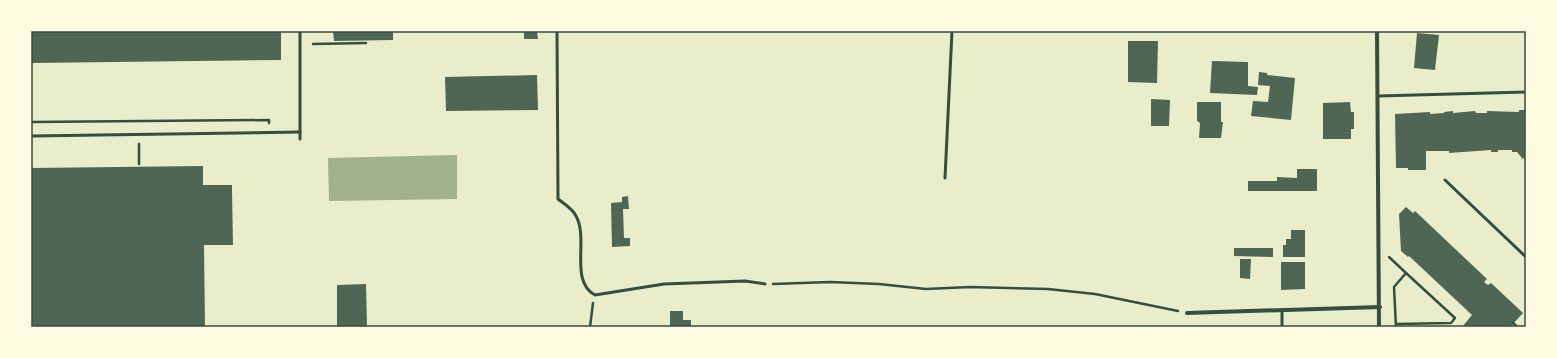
<svg xmlns="http://www.w3.org/2000/svg" width="1557" height="358" viewBox="0 0 1557 358" font-family="'Alegreya Sans',sans-serif">
  <style>
    .water { fill: #a3b18a }
    .building { fill: #4f6655 }
    .lines { fill: none; stroke-linecap: round; stroke-linejoin: round }
    .path { stroke: #344e41; stroke-width: 2.5 }
    .service { stroke: #344e41; stroke-width: 3 }
    .minor { stroke: #344e41; stroke-width: 4 }
    .neatline { fill: none; stroke: #344e41; stroke-width: 1.5 }
  </style>
  <rect width="100%" height="100%" fill="#e9edc9"/>
  <path class="water" d="M 457,155 L 457,199 L 329,201 L 328,158 Z"/>
  <g class="building">
    <path d="M 31,31 L 281,31 L 281,60 L 31,63 Z"/>
    <path d="M 333,31 L 393,31 L 393,40 L 334,41 Z"/>
    <path d="M 524,31 L 537,31 L 538,39 L 524,39 Z"/>
    <path d="M 1417,33 L 1439,35 L 1435,70 L 1414,68 Z"/>
    <path d="M 1128,41 L 1158,41 L 1157,83 L 1128,82 Z"/>
    <path d="M 1212,61 L 1248,62 L 1248,86 L 1258,87 L 1257,95 L 1210,93 Z"/>
    <path d="M 1259,72 L 1267,73 L 1267,75 L 1295,78 L 1291,120 L 1251,116 L 1253,101 L 1268,102 L 1270,86 L 1258,85 Z"/>
    <path d="M 537,75 L 538,110 L 446,111 L 445,77 Z"/>
    <path d="M 1151,99 L 1170,100 L 1169,126 L 1151,126 Z"/>
    <path d="M 1197,102 L 1221,102 L 1221,122 L 1223,122 L 1221,138 L 1199,138 L 1200,123 L 1197,121 Z"/>
    <path d="M 1350,102 L 1351,112 L 1354,112 L 1354,129 L 1351,129 L 1351,139 L 1323,139 L 1323,103 Z"/>
    <path d="M 1519,110 L 1526,110 L 1526,161 L 1523,158 L 1520,160 L 1522,158 L 1517,152 L 1512,152 L 1512,150 L 1498,150 L 1498,152 L 1491,152 L 1491,150 L 1449,153 L 1449,151 L 1426,151 L 1426,170 L 1408,170 L 1408,168 L 1396,168 L 1395,114 L 1430,112 L 1430,114 L 1444,113 L 1444,112 L 1453,111 L 1453,113 L 1475,111 L 1476,113 L 1487,113 L 1487,111 L 1519,112 Z"/>
    <path d="M 203,166 L 203,185 L 232,185 L 232,191 L 233,245 L 204,245 L 205,327 L 31,327 L 31,168 Z"/>
    <path d="M 1297,169 L 1317,169 L 1317,191 L 1248,191 L 1248,181 L 1277,181 L 1277,177 L 1297,178 Z"/>
    <path d="M 628,196 L 629,209 L 623,209 L 624,238 L 630,238 L 630,246 L 612,247 L 611,203 L 622,202 L 622,197 Z"/>
    <path d="M 1406,207 L 1413,213 L 1415,211 L 1487,279 L 1484,282 L 1488,285 L 1491,283 L 1523,313 L 1510,327 L 1462,327 L 1472,315 L 1409,256 L 1408,257 L 1401,251 L 1399,214 Z"/>
    <path d="M 1291,230 L 1305,230 L 1305,257 L 1283,257 L 1283,245 L 1286,245 L 1286,239 L 1291,239 Z"/>
    <path d="M 1234,248 L 1273,248 L 1273,257 L 1234,256 Z"/>
    <path d="M 1240,259 L 1251,259 L 1250,279 L 1240,278 Z"/>
    <path d="M 1281,262 L 1305,262 L 1305,289 L 1281,290 Z"/>
    <path d="M 366,284 L 367,327 L 337,327 L 337,285 Z"/>
    <path d="M 670,311 L 683,311 L 683,320 L 691,320 L 691,327 L 670,327 Z"/>
  </g>
  <g class="lines">
    <g class="path">
      <path d="M 313,44 L 366,43"/>
      <path d="M 31,122 L 269,120 L 269,123"/>
      <path d="M 139,144 L 139,164"/>
      <path d="M 1389,257 L 1406,273"/>
      <path d="M 773,284 L 830,282 L 879,284 L 926,289 L 970,287 L 1048,289 L 1095,294 L 1178,311"/>
      <path d="M 1396,324 L 1451,323 L 1455,318 L 1406,273 L 1394,287 L 1396,327"/>
      <path d="M 590,327 L 593,303"/>
    </g>
    <g class="service">
      <path d="M 557,31 L 558,199 C 564,204 572,208 576,216 C 589,239 569,281 595,295 L 664,284 L 745,281 L 765,284"/>
      <path d="M 1378,96 L 1526,92"/>
      <path d="M 31,136 L 300,132"/>
      <path d="M 300,139 L 300,31"/>
      <path d="M 945,178 L 952,31"/>
      <path d="M 1445,180 L 1526,257"/>
      <path d="M 1513,323 L 1517,327"/>
      <path d="M 1282,327 L 1282,310"/>
    </g>
    <g class="minor">
      <path d="M 1377,31 L 1379,327"/>
      <path d="M 1187,313 L 1380,307"/>
    </g>
  </g>
  <rect width="1557" height="358" fill="none" stroke="#fefae0" stroke-width="64"/>
  <rect x="32" y="32" width="1493" height="294" class="neatline"/>
</svg>
